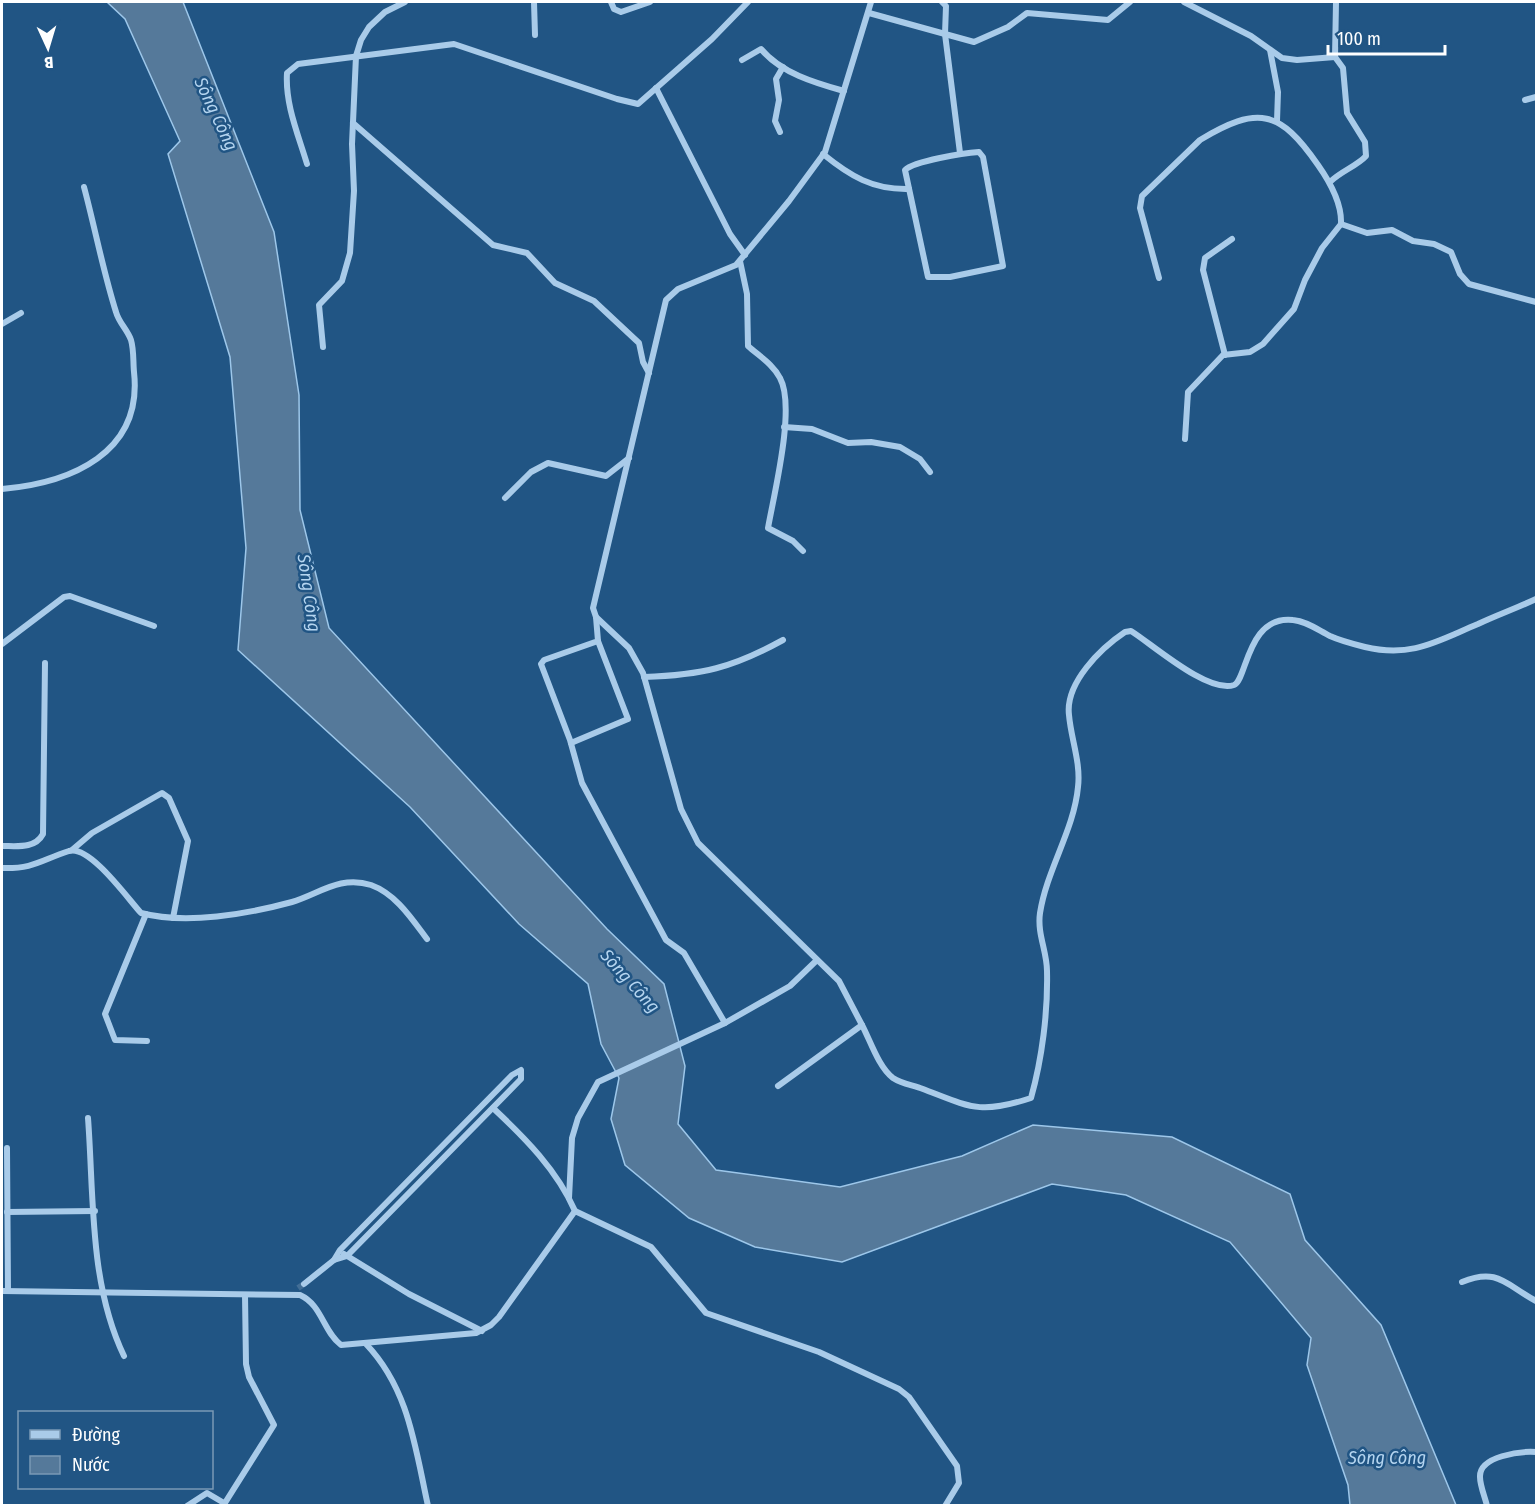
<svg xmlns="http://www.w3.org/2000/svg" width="1538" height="1507" viewBox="0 0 1538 1507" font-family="'Fira Sans Condensed',sans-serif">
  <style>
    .water { fill: #55799a; stroke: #9dc7ea; stroke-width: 1.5 }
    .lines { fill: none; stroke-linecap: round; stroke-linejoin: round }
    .street-tunnel { stroke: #426e96; stroke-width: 6; stroke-dasharray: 6 3; stroke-linecap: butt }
    .street { stroke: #a9cbe9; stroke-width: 6 }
    .labels { text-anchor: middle; stroke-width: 5; stroke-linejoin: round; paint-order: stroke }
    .water-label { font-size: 18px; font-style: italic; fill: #b5d5f0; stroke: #215584 }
  </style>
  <rect width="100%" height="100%" fill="#215584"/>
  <path class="water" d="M 107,2 L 183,2 L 274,232 L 299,395 L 300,510 L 329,628 L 607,929 L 664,984 L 685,1066 L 678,1124 L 716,1170 L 840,1187 L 962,1156 L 1033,1125 L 1172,1137 L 1290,1194 L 1305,1240 L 1381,1325 L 1456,1505 L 1350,1505 L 1348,1485 L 1307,1365 L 1311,1338 L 1230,1242 L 1126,1195 L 1052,1184 L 842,1262 L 755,1247 L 689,1218 L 625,1165 L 611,1119 L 619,1078 L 601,1044 L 588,984 L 519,924 L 410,807 L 238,650 L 246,548 L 230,357 L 168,154 L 180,141 L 125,19 Z"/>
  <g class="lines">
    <path class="street-tunnel" d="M 298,1288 L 304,1284"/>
    <g class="street">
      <path d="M 534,2 L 535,35"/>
      <path d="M 611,2 L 614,9 L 621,12 L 650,2"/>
      <path d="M 942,2 L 946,6 L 945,34 L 960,153"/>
      <path d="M 1184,2 L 1251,36 L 1282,58 L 1297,60 L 1335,57"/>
      <path d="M 869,13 L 974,42 L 1008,27 L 1027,13 L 1108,20 L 1130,2"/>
      <path d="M 1270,50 L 1278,92 L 1277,121"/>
      <path d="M 742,60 L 761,49 C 781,73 815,83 844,91"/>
      <path d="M 656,88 L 730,234 L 745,255"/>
      <path d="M 1525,100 L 1536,97"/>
      <path d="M 353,123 L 493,245 L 527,253 L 555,283 L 594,301 L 639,343 L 643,362 L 649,373"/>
      <path d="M 780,132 L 775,121 L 779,100 L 776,79 L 783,67"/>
      <path d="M 979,152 L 983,157 L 1003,266 L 950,277 L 928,277 L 905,170 C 914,161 964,153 979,152 Z"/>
      <path d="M 823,154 C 850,176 873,190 909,189"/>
      <path d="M 307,164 C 298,134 285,104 287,73 L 298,64 L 454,44 L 617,99 L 638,104 L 712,39 L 748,2"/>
      <path d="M 1330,182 C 1341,171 1357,166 1366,156 L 1365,142 L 1347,113 L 1343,68 L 1335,57 L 1336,2"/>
      <path d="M 1341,224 L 1367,233 L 1392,230 L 1413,241 L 1434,244 L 1451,252 L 1460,274 L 1469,284 L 1536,302"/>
      <path d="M 740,261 L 747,294 L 748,346 C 759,356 773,364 780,378 C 796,407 774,494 768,528 L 793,541 L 803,551"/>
      <path d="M 1159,278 L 1140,208 L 1142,196 L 1200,140 C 1258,105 1280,110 1318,165 C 1330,182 1342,203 1341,224 L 1322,248 L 1305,280 L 1294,309 L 1263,344 L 1250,352 L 1223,355 L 1188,392 L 1185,439"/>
      <path d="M 2,324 L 21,313"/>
      <path d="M 323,347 L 319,305 L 342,281 L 350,253 L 354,191 L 352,144 L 356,56 L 361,40 L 369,27 L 385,12 L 405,2"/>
      <path d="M 1225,355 L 1203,270 L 1205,258 L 1232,239"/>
      <path d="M 784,427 L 812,429 L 848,443 L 871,442 L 900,447 L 920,459 L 930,472"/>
      <path d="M 2,489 C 71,483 143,453 134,372 C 133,362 134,350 131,340 C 127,329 119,323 116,312 C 103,271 95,228 84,187"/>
      <path d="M 505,498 L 531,472 L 548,463 L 606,476 L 629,458"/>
      <path d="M 596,617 L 598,641 L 544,660 L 541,664 L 570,740 L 582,783 L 666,940 L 684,953 L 725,1023 L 790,986 L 817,960"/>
      <path d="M 2,644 L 64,597 L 70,596 L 154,626"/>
      <path d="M 644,677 C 702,675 732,668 783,640"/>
      <path d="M 571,743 L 628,719 L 598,641"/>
      <path d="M 2,846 C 17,846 35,849 43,834 L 45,663"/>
      <path d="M 72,850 L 92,833 L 162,793 L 169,798 L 188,841 L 173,918"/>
      <path d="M 2,868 C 34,869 41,860 69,851 C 90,845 128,899 141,913 C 186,925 248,914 292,902 C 319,894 340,875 371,885 C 396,894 412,919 427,939"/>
      <path d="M 146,914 L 105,1014 L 115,1040 L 147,1041"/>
      <path d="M 862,1025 C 870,1040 879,1068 893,1078 C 902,1084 913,1085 923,1089 C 970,1107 980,1115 1031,1098 C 1042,1059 1048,1012 1047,971 C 1047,951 1037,934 1040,913 C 1047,869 1074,830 1078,787 C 1081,763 1071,739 1069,715 C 1065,683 1101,648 1125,632 L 1131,631 C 1152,644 1208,694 1234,685 C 1247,680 1247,615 1293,620 C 1306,621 1318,630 1330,636 C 1341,641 1353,644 1365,647 C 1412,658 1437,641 1478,624 C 1497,615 1517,608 1536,599"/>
      <path d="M 521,1070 L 521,1079 L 347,1256 L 334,1260 L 340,1250 L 512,1075 Z"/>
      <path d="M 778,1086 L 862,1025 L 839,981 L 698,843 L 681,809 L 643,673 L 629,648 L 596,617 L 593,608 L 666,300 L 678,289 L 736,265 L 789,201 L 825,152 L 871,2"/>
      <path d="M 493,1108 C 525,1138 557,1170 575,1211"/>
      <path d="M 88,1118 C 94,1197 89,1283 124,1356"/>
      <path d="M 7,1148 L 8,1291"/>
      <path d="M 569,1198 L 572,1138 L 578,1118 L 598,1082 L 725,1023"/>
      <path d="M 7,1212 L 95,1211"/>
      <path d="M 344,1254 L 409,1294 L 482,1331"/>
      <path d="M 1462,1282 C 1498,1267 1506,1285 1536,1301"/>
      <path d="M 304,1284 L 334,1260"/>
      <path d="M 2,1291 L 300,1295 C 322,1305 323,1331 341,1345 L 476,1333 L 491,1325 L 499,1317 L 575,1211 L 651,1247 L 706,1313 L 819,1352 L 899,1389 L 909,1397 L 957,1466 L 959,1483 L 945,1506"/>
      <path d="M 366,1344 C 409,1389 415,1447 428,1506"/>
      <path d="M 187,1506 L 207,1493 L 224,1503"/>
      <path d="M 223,1506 L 274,1425 L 249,1377 L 246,1364 L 245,1295"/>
      <path d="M 1487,1506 C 1485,1497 1480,1486 1480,1477 C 1479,1456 1521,1451 1536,1452"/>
    </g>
  </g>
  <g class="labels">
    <g class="water-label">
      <text transform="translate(216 114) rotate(65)" y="6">Sông Công</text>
      <text transform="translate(309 593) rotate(82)" y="6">Sông Công</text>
      <text transform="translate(630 981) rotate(48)" y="6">Sông Công</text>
      <text x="1387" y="1464">Sông Công</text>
    </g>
  </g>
  <rect width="1538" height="1507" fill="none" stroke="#ffffff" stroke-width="6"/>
  <rect x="18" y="1411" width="195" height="78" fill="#215584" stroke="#7a99b5" stroke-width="1.5"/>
  <rect x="30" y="1430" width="30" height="9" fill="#a9cbe9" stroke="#7a99b5" stroke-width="1.5"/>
  <text x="72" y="1441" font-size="18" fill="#ffffff">Đường</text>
  <rect x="30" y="1456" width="30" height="18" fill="#55799a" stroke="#7a99b5" stroke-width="1.5"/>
  <text x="72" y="1471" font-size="18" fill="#ffffff">Nước</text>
  <g transform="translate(48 48) rotate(176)" stroke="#215584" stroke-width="4.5" paint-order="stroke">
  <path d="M0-4.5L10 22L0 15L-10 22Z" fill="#ffffff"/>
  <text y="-9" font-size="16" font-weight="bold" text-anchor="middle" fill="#ffffff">B</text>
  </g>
  <path d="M1328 45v9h117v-9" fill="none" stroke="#ffffff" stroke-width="3"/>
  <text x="1337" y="45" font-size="18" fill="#ffffff" stroke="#215584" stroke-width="4.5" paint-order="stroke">100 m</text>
</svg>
